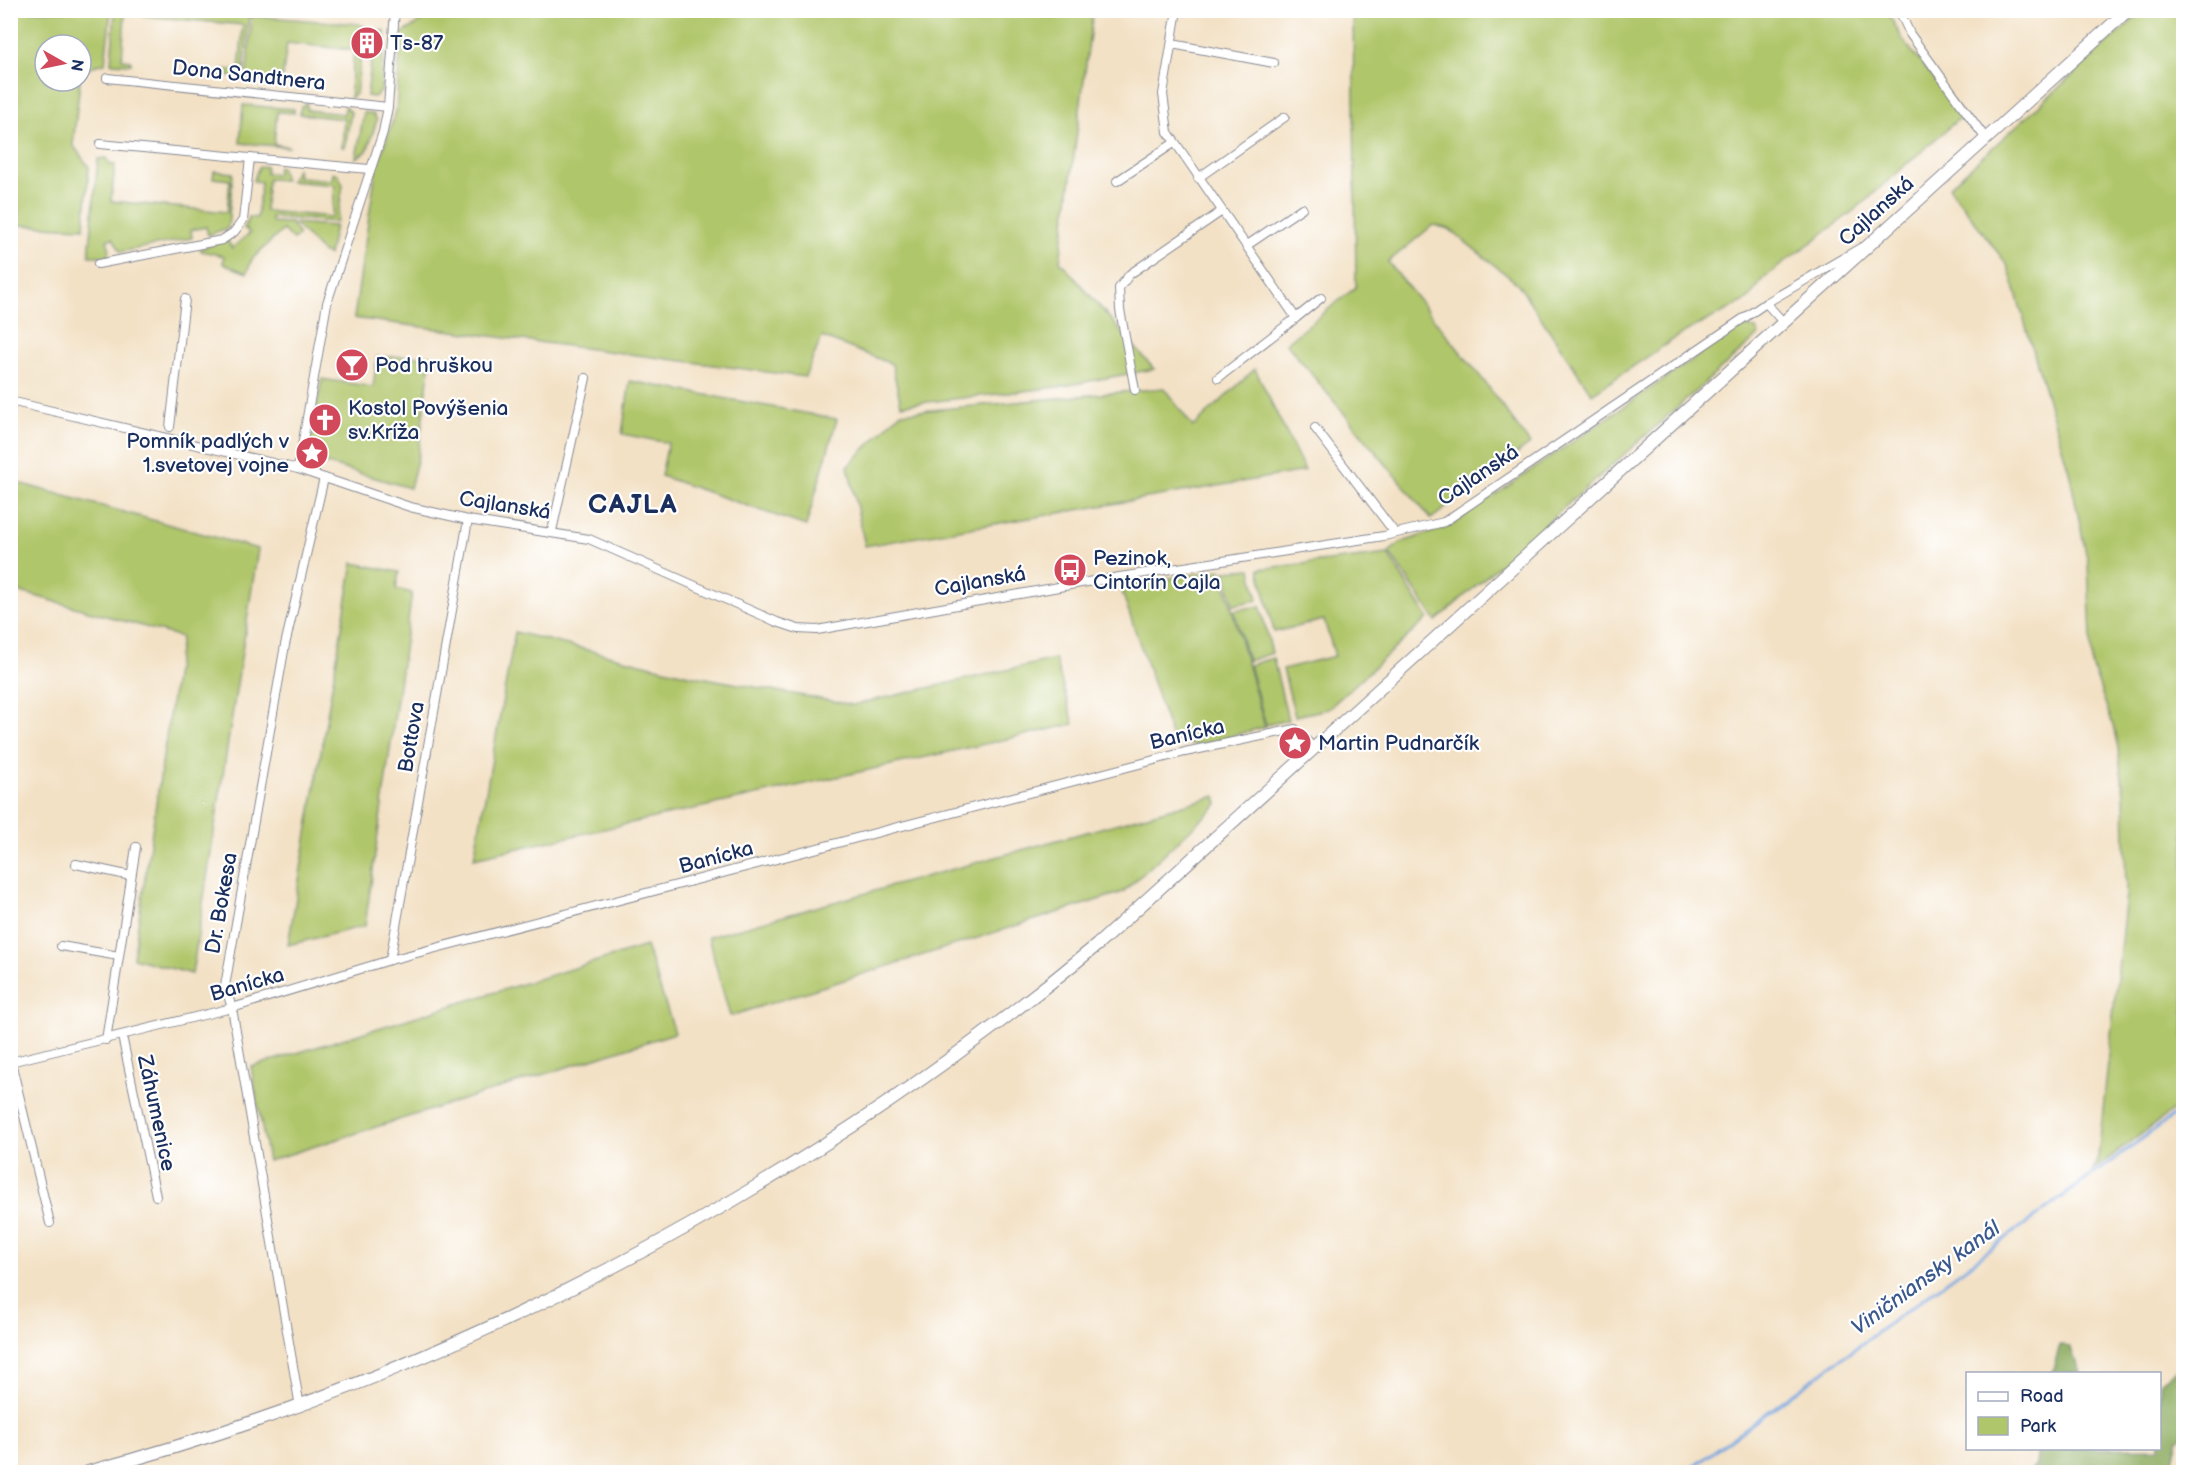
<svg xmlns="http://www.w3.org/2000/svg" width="2194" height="1483" viewBox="0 0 2194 1483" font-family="'Balsamiq Sans',sans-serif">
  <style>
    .green { fill: #b0c66b; stroke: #667a64; stroke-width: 1.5 }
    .forest { fill: #8cab5f; stroke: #546d5e; stroke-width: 1.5 }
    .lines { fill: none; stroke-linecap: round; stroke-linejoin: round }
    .stream { stroke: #77a6e0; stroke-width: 3 }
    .street-casing { stroke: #878892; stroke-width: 10 }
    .secondary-casing { stroke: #878892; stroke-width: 14 }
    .street { stroke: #fff; stroke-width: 8 }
    .secondary { stroke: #fff; stroke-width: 12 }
    .labels { text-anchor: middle; stroke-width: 4.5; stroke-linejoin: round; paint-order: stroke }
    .poi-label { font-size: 21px; fill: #1b2f5e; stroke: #fff; text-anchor: start }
    .street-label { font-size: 21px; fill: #1b2f5e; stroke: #fff }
    .water-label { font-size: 22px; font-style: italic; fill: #3b598c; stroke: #fff }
    .district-label { font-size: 27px; font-weight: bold; letter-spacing: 1.5px; fill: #1b2f5e; stroke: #fff }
  </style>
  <rect width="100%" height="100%" fill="#fff"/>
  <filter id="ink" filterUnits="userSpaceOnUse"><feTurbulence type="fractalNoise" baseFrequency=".0167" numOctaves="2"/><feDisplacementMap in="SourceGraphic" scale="12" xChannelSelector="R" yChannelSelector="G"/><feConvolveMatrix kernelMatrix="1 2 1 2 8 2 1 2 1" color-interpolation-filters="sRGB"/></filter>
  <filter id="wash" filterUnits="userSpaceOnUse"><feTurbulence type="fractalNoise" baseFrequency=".008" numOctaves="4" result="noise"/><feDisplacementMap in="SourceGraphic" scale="24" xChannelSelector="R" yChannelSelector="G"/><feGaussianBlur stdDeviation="1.35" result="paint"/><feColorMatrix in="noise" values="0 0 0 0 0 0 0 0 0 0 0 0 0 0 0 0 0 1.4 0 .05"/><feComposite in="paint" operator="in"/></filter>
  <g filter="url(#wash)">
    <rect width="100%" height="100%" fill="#f3e1c5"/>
    <g class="green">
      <path d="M 448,10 L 1093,11 L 1060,261 L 1154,369 L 1058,387 L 901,405 L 892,364 L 822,337 L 805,377 L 354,318 L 376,169 L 396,112 L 401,34 L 428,17 Z"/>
      <path d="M 26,11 L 111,11 L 105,63 L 93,66 L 81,75 L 81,45 L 45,45 L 45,81 L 80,81 L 73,145 L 89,167 L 84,228 L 18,225 L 20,211 L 11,210 L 11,13 Z"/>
      <path d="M 115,11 L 178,11 L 249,16 L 243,78 L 221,75 L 222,69 L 239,71 L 243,25 L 125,14 L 122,59 L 131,61 L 131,64 L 111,63 Z"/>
      <path d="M 1353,11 L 1887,11 L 1903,40 L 1963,115 L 1856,209 L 1765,277 L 1747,300 L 1683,333 L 1592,394 L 1518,284 L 1449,229 L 1433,225 L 1388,262 L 1484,381 L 1530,444 L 1431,519 L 1286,343 L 1356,287 Z"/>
      <path d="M 2143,11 L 2184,11 L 2184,1102 L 2093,1170 L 2098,1157 L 2126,894 L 2124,794 L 2116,734 L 2092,665 L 2088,563 L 2069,471 L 2008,266 L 1949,187 Z"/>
      <path d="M 252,16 L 359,24 L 372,30 L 385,31 L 385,41 L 363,39 L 356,94 L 350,98 L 354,50 L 287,43 L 282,82 L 246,78 Z"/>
      <path d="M 373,46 L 384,47 L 381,92 L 374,97 L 367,96 Z"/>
      <path d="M 307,103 L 307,110 L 344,114 L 345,106 L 351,112 L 345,147 L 342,147 L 344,119 L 299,114 L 301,107 Z"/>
      <path d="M 243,105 L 294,109 L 294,113 L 277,112 L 274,144 L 290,147 L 240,143 Z"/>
      <path d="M 364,112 L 373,114 L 377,120 L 367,151 L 356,158 Z"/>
      <path d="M 106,158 L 109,164 L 115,165 L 111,201 L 227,212 L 230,180 L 213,178 L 214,171 L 233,173 L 228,228 L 208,235 L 206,227 L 191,230 L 192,238 L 121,252 L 113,238 L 107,240 L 110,250 L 107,256 L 89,256 L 98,159 Z"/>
      <path d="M 266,166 L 266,173 L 277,174 L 278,166 L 281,168 L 285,180 L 268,179 L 265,211 L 332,217 L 335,185 L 290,181 L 297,169 L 298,177 L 332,180 L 333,172 L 338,174 L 343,185 L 337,222 L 271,217 L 272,222 L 291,223 L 299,235 L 293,240 L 283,230 L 252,259 L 247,273 L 223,264 L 224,256 L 201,251 L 201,248 L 227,240 L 232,248 L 250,233 L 244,228 L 249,217 L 257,218 L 261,182 L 253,181 L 259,167 Z"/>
      <path d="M 294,223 L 335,226 L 329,255 L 322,252 Z"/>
      <path d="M 1746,326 L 1756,329 L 1759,335 L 1436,621 L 1389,552 L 1402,542 L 1448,527 L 1739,328 Z"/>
      <path d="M 431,356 L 418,456 L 410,488 L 307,458 L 322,379 L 373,387 L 377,357 Z"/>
      <path d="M 1255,369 L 1305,471 L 865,546 L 848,466 L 900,413 L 1164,388 L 1193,427 Z"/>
      <path d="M 630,381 L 837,419 L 806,526 L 661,476 L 668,443 L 622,434 Z"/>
      <path d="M 11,481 L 258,549 L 192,974 L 133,958 L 181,637 L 14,590 L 10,586 Z"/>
      <path d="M 1388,554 L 1428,618 L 1328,709 L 1295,716 L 1283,669 L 1335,656 L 1324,620 L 1274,632 L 1259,569 Z"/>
      <path d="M 353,563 L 399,572 L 396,589 L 412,593 L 365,926 L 288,945 Z"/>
      <path d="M 1251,569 L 1258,600 L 1233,605 L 1225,571 Z"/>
      <path d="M 1221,570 L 1265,727 L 1198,745 L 1176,742 L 1173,741 L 1121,589 L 1133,584 Z"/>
      <path d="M 1260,606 L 1272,653 L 1248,661 L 1234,610 Z"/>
      <path d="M 515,632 L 689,675 L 853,705 L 1055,659 L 1074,724 L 474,858 Z"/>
      <path d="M 1273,658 L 1288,720 L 1266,725 L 1249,665 Z"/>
      <path d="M 1216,796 L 1218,804 L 1123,892 L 730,1016 L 708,937 Z"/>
      <path d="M 646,946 L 675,1033 L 268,1161 L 251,1067 Z"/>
    </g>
    <g class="forest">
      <path d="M 2060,1345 L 2070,1346 L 2080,1373 L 2052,1373 Z"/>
      <path d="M 2183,1365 L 2183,1438 L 2178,1439 L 2170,1472 L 2128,1462 L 2105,1472 L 2028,1472 L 2036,1465 L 2038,1449 L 2160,1448 L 2160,1382 Z"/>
    </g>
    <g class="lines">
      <path class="stream" d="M 1686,1472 L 2184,1108"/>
    </g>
  </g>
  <g filter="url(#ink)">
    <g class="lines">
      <defs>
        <g id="street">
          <path d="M 1177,10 L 1163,94 L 1168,132 L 1296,318 L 1218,378"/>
          <path d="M 1899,10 L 1910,34 L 1986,139"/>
          <path d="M 1172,44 L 1274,63"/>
          <path d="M 107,78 L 388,107"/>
          <path d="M 100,144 L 369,169"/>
          <path d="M 1198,178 L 1285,117"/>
          <path d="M 1117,181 L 1174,143"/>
          <path d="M 1246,246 L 1302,208"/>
          <path d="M 98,264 L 222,240 L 234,232 L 243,220 L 250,158"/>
          <path d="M 1766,303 L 1783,322"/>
          <path d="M 1296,318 L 1321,298"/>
          <path d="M 1135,390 L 1120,310 L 1119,288 L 1130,274 L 1222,211"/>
          <path d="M 10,401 L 298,469 L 410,507 L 468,520 L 589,539 L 777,622 L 798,629 L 817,630 L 1081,583 L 1384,536 L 1444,522 L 1766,303 L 1862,247"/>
          <path d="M 170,427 L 185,299"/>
          <path d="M 1315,428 L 1395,533"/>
          <path d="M 298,469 L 327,303 L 383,132 L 388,107 L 395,10"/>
          <path d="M 552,531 L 586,378"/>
          <path d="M 76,864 L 131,876"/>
          <path d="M 61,946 L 119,956"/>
          <path d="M 390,960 L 468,520"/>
          <path d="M 122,1036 L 156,1196"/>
          <path d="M 106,1040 L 136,847"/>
          <path d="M 10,1062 L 232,1008 L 390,960 L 1185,752 L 1295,729 L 1315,749"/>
          <path d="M 11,1062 L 50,1223"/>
          <path d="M 300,1407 L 232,1008 L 225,986 L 285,645 L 324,478"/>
        </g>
        <path id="secondary" d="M 88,1472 C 458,1373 802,1189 1097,945 L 2128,10"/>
      </defs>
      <use href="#street" class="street-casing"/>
      <use href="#secondary" class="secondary-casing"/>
      <use href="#street" class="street"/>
      <use href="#secondary" class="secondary"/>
    </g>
  </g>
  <defs>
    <symbol id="building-disc" viewBox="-11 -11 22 22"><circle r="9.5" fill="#d1495b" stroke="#fff"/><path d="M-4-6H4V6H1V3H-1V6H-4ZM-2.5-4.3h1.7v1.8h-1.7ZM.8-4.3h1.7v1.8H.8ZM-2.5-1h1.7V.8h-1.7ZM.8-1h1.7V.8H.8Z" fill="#fff"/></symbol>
    <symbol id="bar-disc" viewBox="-11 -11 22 22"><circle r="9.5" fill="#d1495b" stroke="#fff"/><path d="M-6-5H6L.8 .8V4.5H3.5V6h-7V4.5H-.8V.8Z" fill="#fff"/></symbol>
    <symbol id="church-disc" viewBox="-11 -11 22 22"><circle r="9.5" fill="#d1495b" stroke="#fff"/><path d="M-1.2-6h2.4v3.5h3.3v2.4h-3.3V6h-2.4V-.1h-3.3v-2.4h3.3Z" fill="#fff"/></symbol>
    <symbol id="sight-disc" viewBox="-11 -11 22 22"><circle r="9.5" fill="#d1495b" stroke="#fff"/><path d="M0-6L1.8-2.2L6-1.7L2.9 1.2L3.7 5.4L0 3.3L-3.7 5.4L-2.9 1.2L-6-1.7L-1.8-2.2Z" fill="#fff"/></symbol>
    <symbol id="bus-disc" viewBox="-11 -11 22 22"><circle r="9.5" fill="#d1495b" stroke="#fff"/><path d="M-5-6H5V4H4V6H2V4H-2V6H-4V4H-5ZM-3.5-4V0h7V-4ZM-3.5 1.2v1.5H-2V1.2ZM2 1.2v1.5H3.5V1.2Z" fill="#fff"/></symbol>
  </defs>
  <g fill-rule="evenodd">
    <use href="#building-disc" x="348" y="24" width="38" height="38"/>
    <use href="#bar-disc" x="333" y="346" width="38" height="38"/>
    <use href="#church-disc" x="306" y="401" width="38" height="38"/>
    <use href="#sight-disc" x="293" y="434" width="38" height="38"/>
    <use href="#bus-disc" x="1051" y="551" width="38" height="38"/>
    <use href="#sight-disc" x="1276" y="724" width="38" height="38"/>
  </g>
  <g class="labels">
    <g class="poi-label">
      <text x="390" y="50">Ts-87</text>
      <text x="375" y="372">Pod hruškou</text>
      <text x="348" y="415">Kostol Povýšenia<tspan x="348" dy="24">sv.Kríža</tspan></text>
      <text x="289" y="448" text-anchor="end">Pomník padlých v<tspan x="289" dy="24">1.svetovej vojne</tspan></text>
      <text x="1093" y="565">Pezinok,<tspan x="1093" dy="24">Cintorín Cajla</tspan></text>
      <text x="1318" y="750">Martin Pudnarčík</text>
    </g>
    <g class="street-label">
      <text transform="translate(249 75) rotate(6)" y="7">Dona Sandtnera</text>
      <text transform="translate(1876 211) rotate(-42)" y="7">Cajlanská</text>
      <text transform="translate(1478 475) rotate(-34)" y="7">Cajlanská</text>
      <text transform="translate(505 505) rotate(9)" y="7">Cajlanská</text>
      <text transform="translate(980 581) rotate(-10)" y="7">Cajlanská</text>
      <text transform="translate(1187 734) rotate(-13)" y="7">Banícka</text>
      <text transform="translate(411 737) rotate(-80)" y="7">Bottova</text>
      <text transform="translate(716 857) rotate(-15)" y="7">Banícka</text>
      <text transform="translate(221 903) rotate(-80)" y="7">Dr. Bokesa</text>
      <text transform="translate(247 984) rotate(-16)" y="7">Banícka</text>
      <text transform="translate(157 1113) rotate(78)" y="7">Záhumenice</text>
    </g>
    <g class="water-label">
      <text transform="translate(1925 1277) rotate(-36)" y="8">Viničniansky kanál</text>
    </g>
    <g class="district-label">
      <text x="633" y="513">CAJLA</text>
    </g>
  </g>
  <rect width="2194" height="1483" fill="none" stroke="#fff" stroke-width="36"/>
  <rect x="1966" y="1372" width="195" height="78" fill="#ffffff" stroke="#a4acbf" stroke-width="1.5"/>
  <rect x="1978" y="1392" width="30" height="9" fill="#ffffff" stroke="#a4acbf" stroke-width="1.5"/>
  <text x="2020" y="1402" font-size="18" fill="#1b2f5e">Road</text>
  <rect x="1978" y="1417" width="30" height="18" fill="#b0c66b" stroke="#a4acbf" stroke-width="1.5"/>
  <text x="2020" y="1432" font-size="18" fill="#1b2f5e">Park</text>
  <g transform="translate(63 63) rotate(99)"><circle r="28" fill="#ffffff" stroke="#a4acbf" stroke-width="1.5"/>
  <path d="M0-4.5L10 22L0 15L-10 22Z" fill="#d1495b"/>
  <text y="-9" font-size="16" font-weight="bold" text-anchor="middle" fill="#1b2f5e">N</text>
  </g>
</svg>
